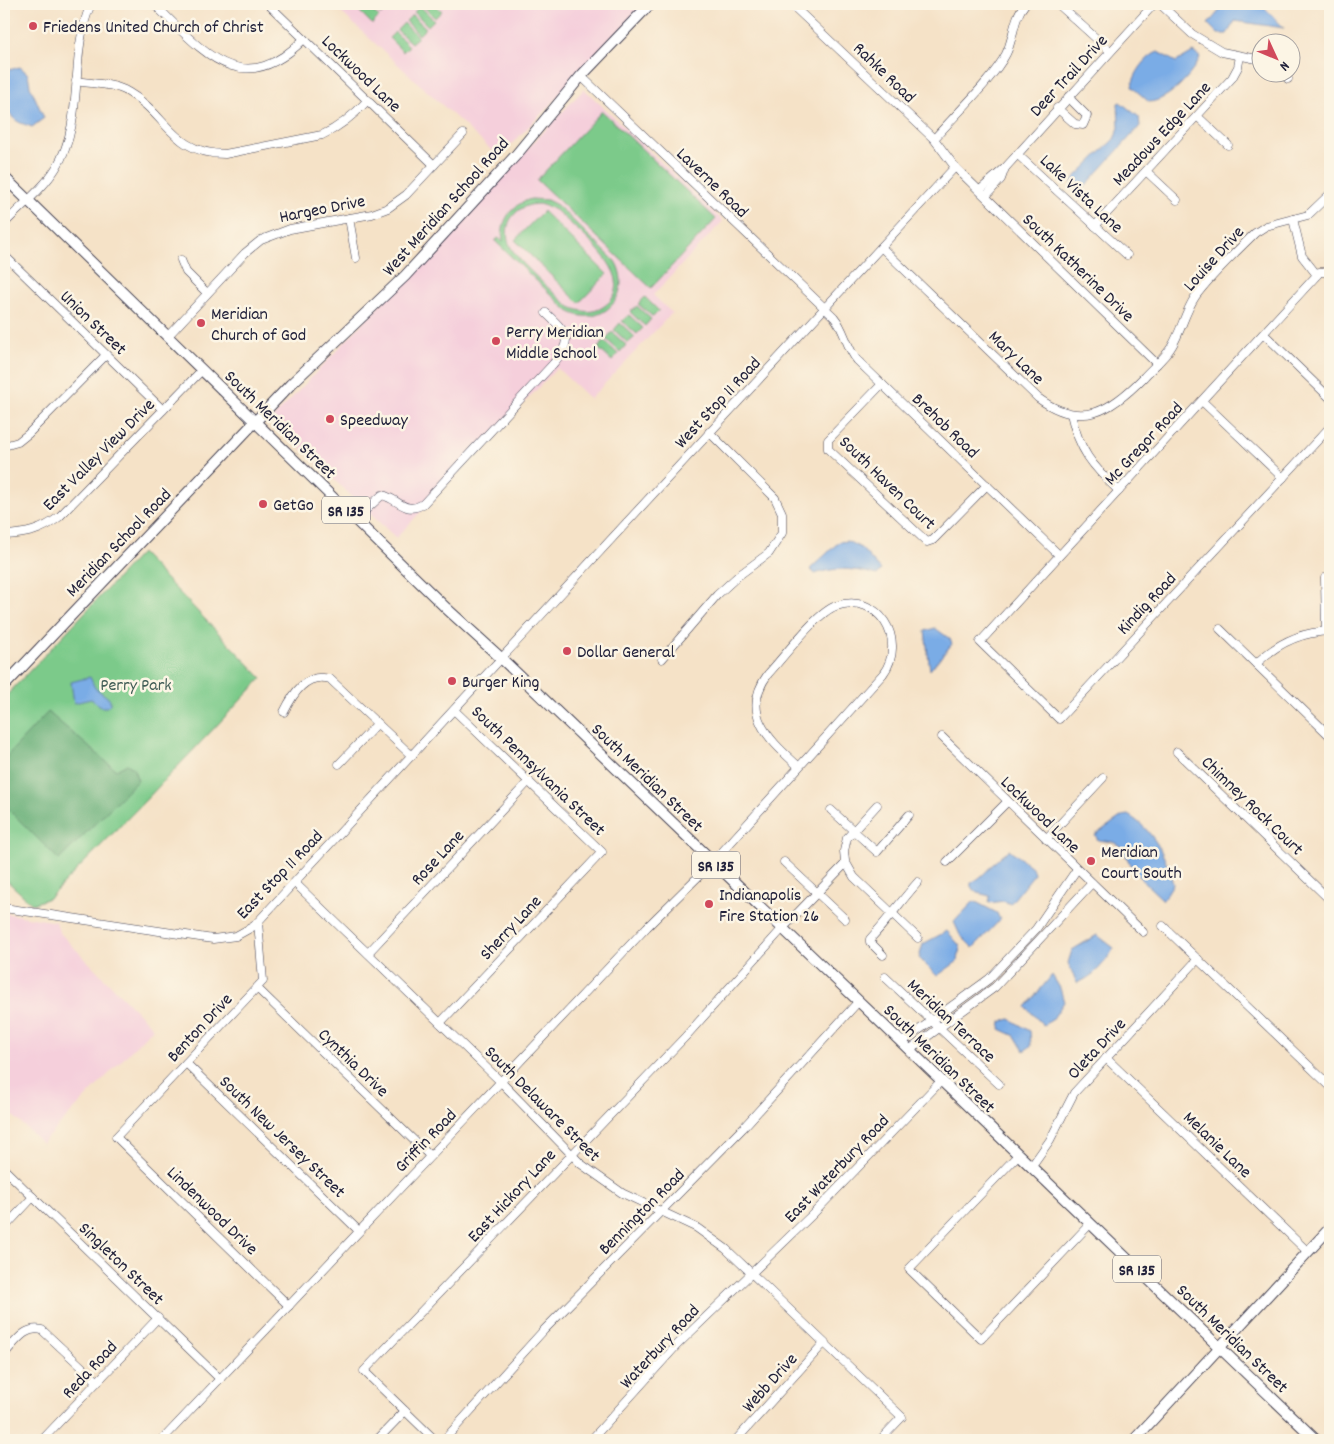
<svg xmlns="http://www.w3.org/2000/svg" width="1334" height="1444" viewBox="0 0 1334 1444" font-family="Dekko,sans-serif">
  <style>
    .built { fill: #f5cfdb }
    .green { fill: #7cca8a; stroke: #4f7662; fill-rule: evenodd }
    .forest { fill: #65ae76; stroke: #446858 }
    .water { fill: #7aace6; stroke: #4e6790 }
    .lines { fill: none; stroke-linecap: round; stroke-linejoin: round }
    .minor-casing { stroke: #423f50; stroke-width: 9 }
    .major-casing { stroke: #423f50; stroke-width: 12 }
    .minor { stroke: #fff; stroke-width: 8 }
    .major { stroke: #fff; stroke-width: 10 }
    .poi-dot { fill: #d1495b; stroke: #fcf5e5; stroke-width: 2 }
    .labels { text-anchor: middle; stroke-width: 5; stroke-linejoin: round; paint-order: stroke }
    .shield { fill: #fcf5e5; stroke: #63616e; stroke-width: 1 }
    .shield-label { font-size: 16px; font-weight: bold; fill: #22223b }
    .poi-label { font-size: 18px; fill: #22223b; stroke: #fcf5e5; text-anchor: start }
    .street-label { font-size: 18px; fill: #22223b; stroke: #fcf5e5 }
    .park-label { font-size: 18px; fill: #425d57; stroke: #fcf5e5 }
  </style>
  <rect width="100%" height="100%" fill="#fcf5e5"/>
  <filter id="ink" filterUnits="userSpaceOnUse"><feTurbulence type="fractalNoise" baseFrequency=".02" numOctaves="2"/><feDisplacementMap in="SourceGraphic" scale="10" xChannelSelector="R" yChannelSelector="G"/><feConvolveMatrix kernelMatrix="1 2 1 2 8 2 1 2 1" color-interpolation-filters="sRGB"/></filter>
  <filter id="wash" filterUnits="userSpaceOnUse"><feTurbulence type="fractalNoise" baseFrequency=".0096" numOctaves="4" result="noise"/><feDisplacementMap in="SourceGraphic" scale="20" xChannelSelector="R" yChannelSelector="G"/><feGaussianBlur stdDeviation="1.12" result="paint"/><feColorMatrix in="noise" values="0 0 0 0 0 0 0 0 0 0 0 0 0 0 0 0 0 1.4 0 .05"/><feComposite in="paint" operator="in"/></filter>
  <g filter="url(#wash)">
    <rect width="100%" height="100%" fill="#f5e2c7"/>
    <g class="built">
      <path d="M 332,4 L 649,4 L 499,157 Z"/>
      <path d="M 584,89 L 723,221 L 653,295 L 672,313 L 590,399 L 557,368 L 396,538 L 271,420 Z"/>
      <path d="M 4,913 L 56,922 L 59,932 L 153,1028 L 42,1143 L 4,1107 Z"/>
    </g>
    <g class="green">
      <path d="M 365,4 L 379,17 L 372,24 L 358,10 Z"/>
      <path d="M 369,4 L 382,4 L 387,9 L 381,15 Z"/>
      <path d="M 421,4 L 434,4 L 442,11 L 435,18 Z"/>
      <path d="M 420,6 L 434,20 L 428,26 L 414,12 Z"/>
      <path d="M 412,15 L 426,28 L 419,35 L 406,21 Z"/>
      <path d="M 404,23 L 418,37 L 411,43 L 397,30 Z"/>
      <path d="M 395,32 L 409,46 L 403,52 L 389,38 Z"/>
      <path d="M 602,111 L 716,219 L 651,288 L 537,180 Z"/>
      <path d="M 531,199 L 547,200 L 557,205 L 615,261 C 635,294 601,330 568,311 L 495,241 L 498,238 L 503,241 C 500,221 511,205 531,199 ZM 539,204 L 549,207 L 558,212 C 578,232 645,279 603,307 C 593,314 581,312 570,307 C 557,296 517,261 510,246 C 506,237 506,225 512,217 C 519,208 528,204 539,204 Z"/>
      <path d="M 543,211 L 607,274 L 579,303 L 515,240 Z"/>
      <path d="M 645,297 L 659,311 L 653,317 L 638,304 Z"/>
      <path d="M 637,306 L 651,319 L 645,326 L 630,312 Z"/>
      <path d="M 629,315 L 643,328 L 637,334 L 622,321 Z"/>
      <path d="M 620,323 L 635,337 L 628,343 L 614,330 Z"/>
      <path d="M 612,332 L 626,345 L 620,352 L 606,339 Z"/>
      <path d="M 604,341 L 618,354 L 612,361 L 598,348 Z"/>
      <path d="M 141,553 L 262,678 L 142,804 L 49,898 L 32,904 L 4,878 L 4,698 Z"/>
    </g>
    <path class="forest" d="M 48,712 L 116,770 L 127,764 L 133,768 L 138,780 L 59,860 L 4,805 L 4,759 Z"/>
    <g class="water">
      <path d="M 1223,4 L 1261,4 L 1284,28 L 1235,21 L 1227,34 L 1218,34 L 1208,24 L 1220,10 Z"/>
      <path d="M 1158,52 L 1176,62 L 1193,52 L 1200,57 C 1193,75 1168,101 1149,102 L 1132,87 C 1133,75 1146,56 1158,52 Z"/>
      <path d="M 20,67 L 28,74 L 30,86 L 44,118 L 32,127 C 28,125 21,124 17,121 C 2,111 1,83 9,70 Z"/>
      <path d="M 1120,102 L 1139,117 L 1140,126 L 1087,184 L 1078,190 L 1072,184 L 1073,179 L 1114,139 L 1119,128 L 1118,103 Z"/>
      <path d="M 847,541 L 861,548 L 881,570 L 877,575 C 855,569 837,566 815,574 L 810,569 L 839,542 Z"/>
      <path d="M 935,628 L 950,639 L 952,644 L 930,670 L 925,631 Z"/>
      <path d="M 90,677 L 95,688 L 110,699 L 110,704 L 107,707 L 102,707 L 91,699 L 74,703 L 71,682 Z"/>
      <path d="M 1128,815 C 1154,830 1166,857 1173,884 L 1163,900 L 1139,877 L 1129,862 L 1122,847 L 1113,842 L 1098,840 L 1095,835 L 1122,816 Z"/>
      <path d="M 1010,850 L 1032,867 L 1034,874 L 1010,904 L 1004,901 L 989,903 L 990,896 L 978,893 L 971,887 L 971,883 C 989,874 994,858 1010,850 Z"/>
      <path d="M 974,901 L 997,913 L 1000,920 L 973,948 L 960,935 L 954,922 Z"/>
      <path d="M 947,931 L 960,946 L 958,961 L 937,976 L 919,958 L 923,944 Z"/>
      <path d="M 1097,935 L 1114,948 C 1105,963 1094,977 1077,983 L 1068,963 L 1072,950 Z"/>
      <path d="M 1052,975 L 1060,988 L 1064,1002 L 1052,1020 L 1043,1025 L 1026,1007 Z"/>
      <path d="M 1010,1019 L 1030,1031 L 1031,1046 L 1024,1051 L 1015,1036 L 1000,1029 L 1001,1022 Z"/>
    </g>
  </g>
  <g filter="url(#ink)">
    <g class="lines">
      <defs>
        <g id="minor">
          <path d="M 154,4 C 202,50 241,103 304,39"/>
          <path d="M 268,4 L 434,165"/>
          <path d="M 791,4 L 934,139 L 955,167 L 1157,364"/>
          <path d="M 1058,4 L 1110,51"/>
          <path d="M 1160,4 L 1192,34 L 1222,52 L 1262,60"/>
          <path d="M 1281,72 L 1288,79"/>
          <path d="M 581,76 L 834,317 C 845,330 846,347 857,360 L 1059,555"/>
          <path d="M 76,81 C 92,84 114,83 128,92 C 167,114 172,154 225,154 L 322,135 C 340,127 354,115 368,100"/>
          <path d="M 1057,108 L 1075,124 L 1083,125 L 1087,116 L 1068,97"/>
          <path d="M 1328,115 L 1330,117"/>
          <path d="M 1197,116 L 1228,145"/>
          <path d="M 934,139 C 954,116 993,79 1006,54 C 1014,38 1013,18 1025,4"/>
          <path d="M 1017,154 L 1127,255"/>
          <path d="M 1146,171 L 1177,200"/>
          <path d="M 980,190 L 1005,168 L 1154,4"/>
          <path d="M 986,196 L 1001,179 L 1005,168"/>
          <path d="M 349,218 L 356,258"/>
          <path d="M 1293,219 L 1302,256 L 1317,275"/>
          <path d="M 4,224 C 21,206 43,189 56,168 C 86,119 68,55 91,4"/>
          <path d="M 1095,226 L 1232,78 L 1238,67 L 1240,56"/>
          <path d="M 881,247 L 1038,398 C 1082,430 1111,411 1144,377 C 1153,367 1165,358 1172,346 C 1181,331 1185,312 1195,297 C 1209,277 1237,251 1255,233 L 1266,226 L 1308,215 L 1330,194"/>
          <path d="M 4,255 L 163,410"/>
          <path d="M 181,260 L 186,272 L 207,293"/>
          <path d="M 1330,272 L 1319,272 L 1317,275 L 980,642 L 1059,719 L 1330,427"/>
          <path d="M 1264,334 L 1330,398"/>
          <path d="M 168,336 L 245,253 L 261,240 L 290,229 L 372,214 L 388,208 L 406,195 L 463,134"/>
          <path d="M 882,384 L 828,440 L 828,449 L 927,542 L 933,540 L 987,485"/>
          <path d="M 1202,401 L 1283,478"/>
          <path d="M 1071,414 C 1079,450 1092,466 1119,491"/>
          <path d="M 4,446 L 18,442 L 28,434 L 106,355"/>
          <path d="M 356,519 L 382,495 C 399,499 405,515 423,504 L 553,364 C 574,339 568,334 546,313"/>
          <path d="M 4,535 C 26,534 41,531 59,517 L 202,370"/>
          <path d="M 1325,578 L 1326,632"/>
          <path d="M 1220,629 L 1330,736"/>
          <path d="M 662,659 L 717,595 L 738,576 L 769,553 L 782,533 L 782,513 L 775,498 L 709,432"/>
          <path d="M 1256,664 C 1277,643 1301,632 1330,631"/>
          <path d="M 284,712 C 293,694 306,672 330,679 L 412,756"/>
          <path d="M 942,737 L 1143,932"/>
          <path d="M 1177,752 L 1330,900"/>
          <path d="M 339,764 L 378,723"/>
          <path d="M 877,805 L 847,838 L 844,851 L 845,861 L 854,877 L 918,938"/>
          <path d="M 831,810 L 877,852 L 909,815"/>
          <path d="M 1046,839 L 1103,778"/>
          <path d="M 784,862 L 845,919"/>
          <path d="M 947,862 L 1007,802"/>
          <path d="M 295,883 L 501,1082 L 581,1164 L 622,1193 L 697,1228 L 726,1249 L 902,1417 L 880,1440"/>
          <path d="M 4,908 L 213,939 L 236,936 L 254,926 L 955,167"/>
          <path d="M 258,922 L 263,981 L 116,1137 L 289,1306"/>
          <path d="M 1163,926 L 1330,1086"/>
          <path d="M 368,953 L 529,781"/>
          <path d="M 883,955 L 870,942 L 870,939 C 888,920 901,901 918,882"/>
          <path d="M 885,977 L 999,1084"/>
          <path d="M 257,988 L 430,1156"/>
          <path d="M 440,1023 L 602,852 L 454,710"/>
          <path d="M 901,1043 L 989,979 L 1036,929 L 1077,869"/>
          <path d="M 909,1050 L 995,987 L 1092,883"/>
          <path d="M 1106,1058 L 1308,1252"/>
          <path d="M 186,1063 L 359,1231"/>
          <path d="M 1018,1155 L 909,1269 L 981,1339 L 1090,1224"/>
          <path d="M 1031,1167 L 1050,1140 L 1074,1093 L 1198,959"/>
          <path d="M 4,1169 L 220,1379"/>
          <path d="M 4,1228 L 33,1197"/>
          <path d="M 4,1354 C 15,1343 25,1325 42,1330 L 98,1382"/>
          <path d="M 42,1440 L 158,1318"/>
          <path d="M 162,1440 L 647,927 L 713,862 L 883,674 C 908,640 878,591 836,606 C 817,612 783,658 768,674 C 739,714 770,740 798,766"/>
          <path d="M 377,1440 L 405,1411"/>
          <path d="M 435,1440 L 364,1371 L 686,1036 L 782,929 L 845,864"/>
          <path d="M 444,1440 L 544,1330 L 743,1128 L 858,1002"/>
          <path d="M 591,1440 L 677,1345 L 814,1213 L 941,1081"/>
          <path d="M 736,1440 L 824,1343"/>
        </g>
        <g id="major">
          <path d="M 4,177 L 446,608 L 502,659 L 1316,1440"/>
          <path d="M 4,686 L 291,384 L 405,276 L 516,155 L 581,76 L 650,4"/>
          <path d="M 1134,1440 L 1330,1228"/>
        </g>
      </defs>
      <use href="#minor" class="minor-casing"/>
      <use href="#major" class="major-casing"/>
      <use href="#minor" class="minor"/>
      <use href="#major" class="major"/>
    </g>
  </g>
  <g class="poi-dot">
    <circle cx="33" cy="26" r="5"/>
    <circle cx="201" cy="323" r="5"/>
    <circle cx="496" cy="341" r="5"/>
    <circle cx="330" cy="419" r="5"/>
    <circle cx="263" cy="504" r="5"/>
    <circle cx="567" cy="651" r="5"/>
    <circle cx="452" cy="681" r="5"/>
    <circle cx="1091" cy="861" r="5"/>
    <circle cx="709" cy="904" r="5"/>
  </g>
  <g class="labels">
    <g class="shield">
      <rect x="322" y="496.5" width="48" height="27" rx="4"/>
      <rect x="692" y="851.5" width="48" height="27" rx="4"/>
      <rect x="1113" y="1255.5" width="48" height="27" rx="4"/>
    </g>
    <g class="shield-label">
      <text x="346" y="516">SR 135</text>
      <text x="716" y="871">SR 135</text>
      <text x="1137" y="1275">SR 135</text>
    </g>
    <g class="poi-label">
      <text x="43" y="32">Friedens United Church of Christ</text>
      <text x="211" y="319">Meridian<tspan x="211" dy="21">Church of God</tspan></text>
      <text x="506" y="337">Perry Meridian<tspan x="506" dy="21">Middle School</tspan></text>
      <text x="340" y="425">Speedway</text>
      <text x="273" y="510">GetGo</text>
      <text x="577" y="657">Dollar General</text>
      <text x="462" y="687">Burger King</text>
      <text x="1101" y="857">Meridian<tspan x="1101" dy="21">Court South</tspan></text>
      <text x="719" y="900">Indianapolis<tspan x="719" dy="21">Fire Station 26</tspan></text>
    </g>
    <g class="street-label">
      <text transform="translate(885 72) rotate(44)" y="6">Rahke Road</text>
      <text transform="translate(362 73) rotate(44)" y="6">Lockwood Lane</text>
      <text transform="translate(1068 75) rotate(-47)" y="6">Deer Trail Drive</text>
      <text transform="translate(1161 133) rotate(-47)" y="6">Meadows Edge Lane</text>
      <text transform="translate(713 182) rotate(44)" y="6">Laverne Road</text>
      <text transform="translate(1082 193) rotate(43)" y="6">Lake Vista Lane</text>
      <text transform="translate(445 206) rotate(-48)" y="6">West Meridian School Road</text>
      <text transform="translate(322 208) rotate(-11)" y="6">Hargeo Drive</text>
      <text transform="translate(1213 258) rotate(-48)" y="6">Louise Drive</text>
      <text transform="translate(1079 267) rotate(44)" y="6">South Katherine Drive</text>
      <text transform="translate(94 322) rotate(44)" y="6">Union Street</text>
      <text transform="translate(1017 357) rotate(44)" y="6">Mary Lane</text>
      <text transform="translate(717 402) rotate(-47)" y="6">West Stop 11 Road</text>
      <text transform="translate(281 424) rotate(44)" y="6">South Meridian Street</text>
      <text transform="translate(946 425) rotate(44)" y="6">Brehob Road</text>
      <text transform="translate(1143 443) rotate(-47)" y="6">Mc Gregor Road</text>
      <text transform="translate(98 454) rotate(-45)" y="6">East Valley View Drive</text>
      <text transform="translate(888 482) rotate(44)" y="6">South Haven Court</text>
      <text transform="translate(118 542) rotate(-46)" y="6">Meridian School Road</text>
      <text transform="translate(1146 603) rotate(-47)" y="6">Kindig Road</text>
      <text transform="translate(539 770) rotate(44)" y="6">South Pennsylvania Street</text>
      <text transform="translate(648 777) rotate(44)" y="6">South Meridian Street</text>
      <text transform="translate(1253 805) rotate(44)" y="6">Chimney Rock Court</text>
      <text transform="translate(1041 814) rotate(44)" y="6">Lockwood Lane</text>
      <text transform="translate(437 857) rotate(-47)" y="6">Rose Lane</text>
      <text transform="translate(279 874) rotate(-46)" y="6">East Stop 11 Road</text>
      <text transform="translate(510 927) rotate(-47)" y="6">Sherry Lane</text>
      <text transform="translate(952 1020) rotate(43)" y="6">Meridian Terrace</text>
      <text transform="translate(199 1027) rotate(-47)" y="6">Benton Drive</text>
      <text transform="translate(1096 1048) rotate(-47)" y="6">Oleta Drive</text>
      <text transform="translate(940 1058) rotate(44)" y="6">South Meridian Street</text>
      <text transform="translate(354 1062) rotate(44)" y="6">Cynthia Drive</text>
      <text transform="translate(543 1103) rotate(45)" y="6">South Delaware Street</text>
      <text transform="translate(283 1136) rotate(44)" y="6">South New Jersey Street</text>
      <text transform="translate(425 1140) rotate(-46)" y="6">Griffin Road</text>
      <text transform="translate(1218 1144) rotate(44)" y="6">Melanie Lane</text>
      <text transform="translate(836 1168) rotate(-46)" y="6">East Waterbury Road</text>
      <text transform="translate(511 1195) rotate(-47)" y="6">East Hickory Lane</text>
      <text transform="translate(213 1210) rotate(44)" y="6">Lindenwood Drive</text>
      <text transform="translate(641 1211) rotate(-45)" y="6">Bennington Road</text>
      <text transform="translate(122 1263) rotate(44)" y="6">Singleton Street</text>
      <text transform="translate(1233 1338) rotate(44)" y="6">South Meridian Street</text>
      <text transform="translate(659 1346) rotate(-47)" y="6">Waterbury Road</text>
      <text transform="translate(89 1369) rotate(-47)" y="6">Reda Road</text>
      <text transform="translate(769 1382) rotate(-48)" y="6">Webb Drive</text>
    </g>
    <g class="park-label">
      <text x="136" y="690">Perry Park</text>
    </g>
  </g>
  <rect width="1334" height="1444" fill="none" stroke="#fcf5e5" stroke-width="20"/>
  <g transform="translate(1276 58) rotate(134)"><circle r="24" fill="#fcf5e5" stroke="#a5a1a1"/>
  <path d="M0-4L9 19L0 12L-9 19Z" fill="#d1495b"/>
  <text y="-8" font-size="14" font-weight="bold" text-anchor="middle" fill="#22223b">N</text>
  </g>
</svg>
